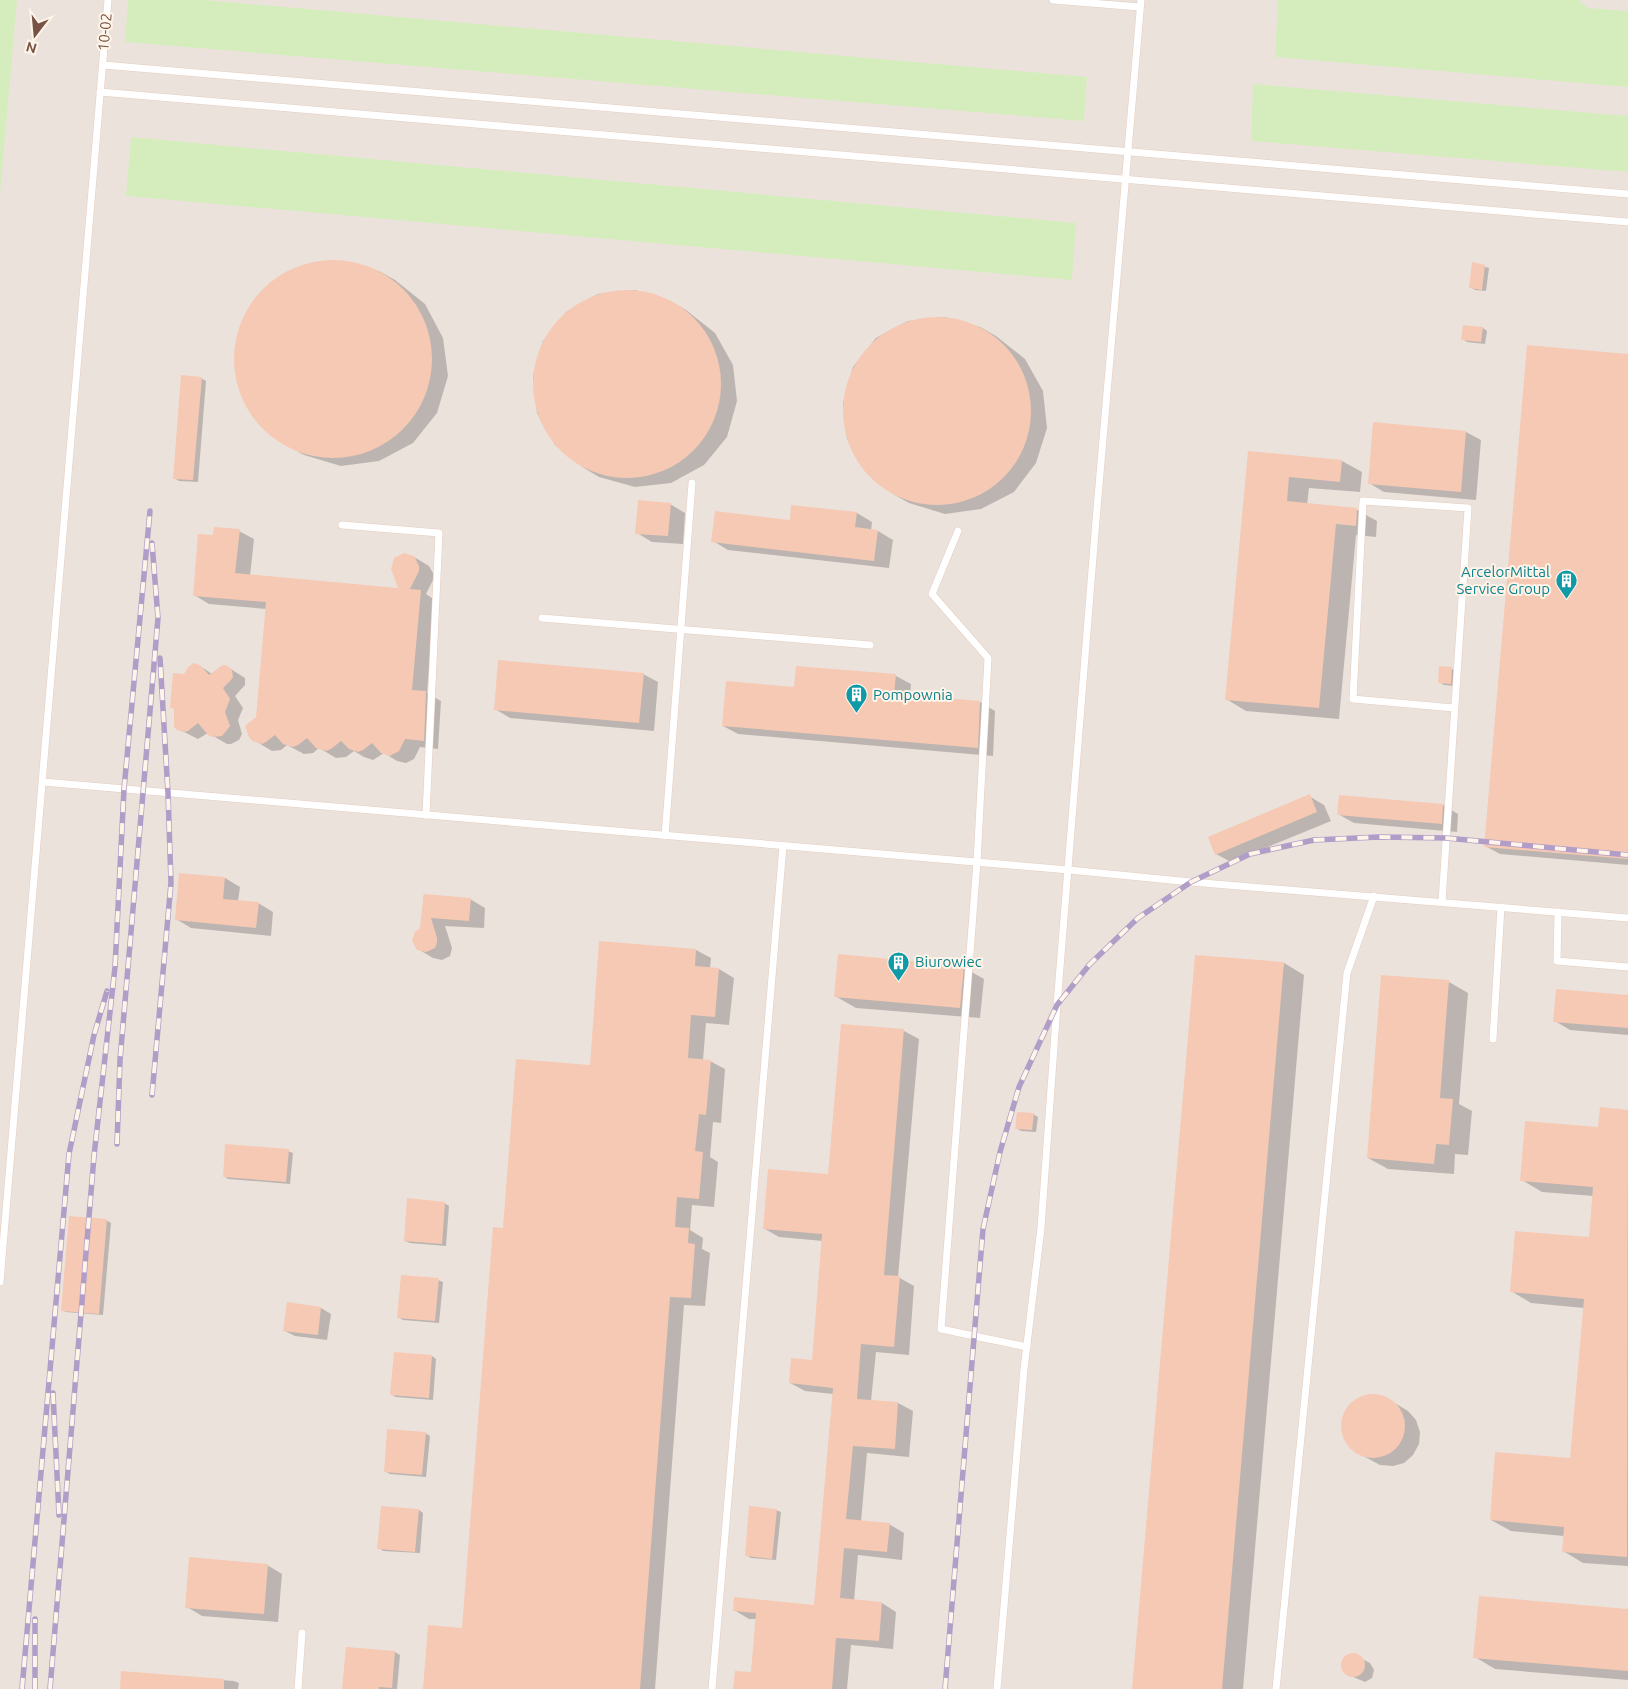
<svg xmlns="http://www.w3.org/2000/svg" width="1628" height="1689" viewBox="0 0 1628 1689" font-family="Ubuntu,sans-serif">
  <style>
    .industrial { fill: #ece2dc }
    .green { fill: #d5edbd }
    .shadow { fill: #0003 }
    .building { fill: #f6c9b4 }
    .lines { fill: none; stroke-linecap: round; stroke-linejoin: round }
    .lane-casing { stroke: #e5ccbe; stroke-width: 8 }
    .lane { stroke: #fff; stroke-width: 7 }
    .rail-casing { stroke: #b19ec8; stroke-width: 5.5 }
    .rail { stroke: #fff4e8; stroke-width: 4; stroke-dasharray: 11; stroke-linecap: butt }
    .labels { text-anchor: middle; stroke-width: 4; stroke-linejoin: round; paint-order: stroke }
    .street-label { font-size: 15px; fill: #775245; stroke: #fff4e8 }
    .culture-label { font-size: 15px; fill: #0d838f; stroke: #fff4e8; text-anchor: start }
  </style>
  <rect width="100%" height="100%" fill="#feefdf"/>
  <rect class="industrial" x="0" y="0" width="1628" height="1689"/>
  <g class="green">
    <path d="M 0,0 L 17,0 L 0,194 Z"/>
    <path d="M 128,0 L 204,0 L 1087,77 L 1084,121 L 125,42 Z"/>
    <path d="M 1278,0 L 1578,0 L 1588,8 L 1628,11 L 1628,87 L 1275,57 Z"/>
    <path d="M 1253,84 L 1628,116 L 1628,172 L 1251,141 Z"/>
    <path d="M 131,137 L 1076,223 L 1072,280 L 126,196 Z"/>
  </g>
  <g class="shadow">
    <path d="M 342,261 L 379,271 L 395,280 L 425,304 L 443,338 L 448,376 L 437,413 L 413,443 L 379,461 L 341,466 L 304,455 L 288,446 L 258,422 L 240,388 L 235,350 L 246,313 L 270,283 L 303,265 Z"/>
    <path d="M 1473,264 L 1489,268 L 1486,291 L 1475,290 L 1470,287 Z"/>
    <path d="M 635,290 L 670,301 L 686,310 L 715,333 L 733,365 L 737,401 L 727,437 L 704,465 L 671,483 L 635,487 L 599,477 L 584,468 L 555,445 L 537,413 L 533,376 L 543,341 L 566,312 L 598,294 Z"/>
    <path d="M 945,317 L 980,327 L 996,336 L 1025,359 L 1043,391 L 1047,428 L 1036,463 L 1014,492 L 981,509 L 945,514 L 909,503 L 893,494 L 865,471 L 847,439 L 843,403 L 853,367 L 876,338 L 908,321 Z"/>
    <path d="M 1483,328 L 1487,331 L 1485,344 L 1467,342 L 1463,339 Z"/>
    <path d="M 1628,355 L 1628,865 L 1500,854 L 1485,846 Z"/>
    <path d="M 201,378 L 206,381 L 198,482 L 179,481 L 174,478 Z"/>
    <path d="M 1466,432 L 1481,440 L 1476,500 L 1384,492 L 1369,483 Z"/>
    <path d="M 1249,452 L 1342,461 L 1362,472 L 1360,492 L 1309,488 L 1307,505 L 1357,510 L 1377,521 L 1376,537 L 1356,535 L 1339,719 L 1246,711 L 1226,699 Z"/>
    <path d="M 670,504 L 685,513 L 683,544 L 652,542 L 637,533 Z"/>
    <path d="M 857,513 L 872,522 L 871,531 L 878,531 L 893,540 L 889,568 L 728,550 L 713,541 L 791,521 Z"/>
    <path d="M 239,531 L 254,539 L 250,576 L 399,589 L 414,557 L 429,566 L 434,575 L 433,580 L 426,594 L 435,600 L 427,693 L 441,701 L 438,749 L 420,747 L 414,759 L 406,763 L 397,761 L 384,753 L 373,760 L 364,757 L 354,751 L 346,757 L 336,758 L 319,748 L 313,753 L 304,754 L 287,745 L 281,750 L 272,751 L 257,742 L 257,718 L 267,609 L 209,604 L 194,595 L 214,537 Z"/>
    <path d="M 200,666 L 212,674 L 220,667 L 226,666 L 245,678 L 245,685 L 235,696 L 243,708 L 238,720 L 242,734 L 239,740 L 231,744 L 227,744 L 208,733 L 198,739 L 178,729 L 176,710 L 171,707 L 184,675 Z"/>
    <path d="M 1452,669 L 1456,671 L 1455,686 L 1444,685 L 1439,682 Z"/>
    <path d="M 643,674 L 658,682 L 654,731 L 510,718 L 495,709 Z"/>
    <path d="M 896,676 L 911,684 L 910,696 L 980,702 L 995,711 L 993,756 L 738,734 L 723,726 L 795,688 Z"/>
    <path d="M 1309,796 L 1324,805 L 1331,821 L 1231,862 L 1216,854 Z"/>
    <path d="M 1443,805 L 1458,814 L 1457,832 L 1354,823 L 1338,814 Z"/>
    <path d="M 225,878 L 240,887 L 238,901 L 258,903 L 273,912 L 271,936 L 191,928 L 176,919 Z"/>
    <path d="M 424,895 L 470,899 L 485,908 L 484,928 L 445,926 L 452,948 L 450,956 L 442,960 L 433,958 L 418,949 Z"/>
    <path d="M 696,950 L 711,958 L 710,968 L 719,969 L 734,978 L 729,1025 L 706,1023 L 703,1060 L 710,1061 L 725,1069 L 721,1123 L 713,1122 L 710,1157 L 718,1162 L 714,1207 L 692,1205 L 690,1230 L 703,1238 L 702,1249 L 710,1253 L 705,1306 L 684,1305 L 655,1689 L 425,1689 L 464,1629 L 504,1229 L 591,1066 Z"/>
    <path d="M 1284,963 L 1304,975 L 1243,1689 L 1133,1689 Z"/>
    <path d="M 963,967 L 984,979 L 980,1018 L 856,1008 L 835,996 Z"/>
    <path d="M 1449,982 L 1468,993 L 1459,1104 L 1472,1111 L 1468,1155 L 1455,1154 L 1454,1174 L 1388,1169 L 1368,1158 Z"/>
    <path d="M 1628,996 L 1628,1035 L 1570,1030 L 1555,1021 Z"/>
    <path d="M 842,1025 L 904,1031 L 919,1039 L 898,1277 L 914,1286 L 909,1355 L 876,1352 L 871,1401 L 898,1403 L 913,1411 L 909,1457 L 867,1453 L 861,1522 L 889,1524 L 904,1533 L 902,1560 L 858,1555 L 854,1601 L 882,1603 L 896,1612 L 893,1649 L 851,1645 L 847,1689 L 734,1689 L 752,1674 L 756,1619 L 749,1619 L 734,1610 L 815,1606 L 833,1394 L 805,1391 L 790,1383 L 813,1362 L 823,1241 L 779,1237 L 765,1229 L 829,1175 Z"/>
    <path d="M 1601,1109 L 1628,1111 L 1628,1566 L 1583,1563 L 1563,1551 L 1564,1536 L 1511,1531 L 1491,1520 L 1571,1459 L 1584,1308 L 1531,1303 L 1511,1291 L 1590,1239 L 1594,1196 L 1542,1192 L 1522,1180 L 1599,1129 Z"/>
    <path d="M 1033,1114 L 1038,1117 L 1036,1132 L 1021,1131 L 1016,1128 Z"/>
    <path d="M 288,1151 L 293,1153 L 290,1184 L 228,1179 L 224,1176 Z"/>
    <path d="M 444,1203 L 449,1206 L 446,1246 L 410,1243 L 405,1241 Z"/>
    <path d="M 106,1220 L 111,1223 L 103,1315 L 66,1312 L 62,1310 Z"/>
    <path d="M 438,1280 L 443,1282 L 439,1323 L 403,1320 L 398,1317 Z"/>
    <path d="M 288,1304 L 321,1308 L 331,1314 L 327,1340 L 295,1336 L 285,1331 Z"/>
    <path d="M 432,1356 L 436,1359 L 433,1400 L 396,1397 L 392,1395 Z"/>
    <path d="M 1370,1395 L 1382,1396 L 1393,1402 L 1408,1411 L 1416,1420 L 1420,1432 L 1419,1444 L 1413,1455 L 1404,1463 L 1393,1466 L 1380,1465 L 1354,1451 L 1346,1441 L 1342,1430 L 1343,1417 L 1349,1406 L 1358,1399 Z"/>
    <path d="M 425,1433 L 430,1436 L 426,1477 L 390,1474 L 385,1471 Z"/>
    <path d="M 382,1507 L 419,1510 L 423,1513 L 420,1553 L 383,1551 L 379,1548 Z"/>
    <path d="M 776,1510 L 781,1512 L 776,1560 L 751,1558 L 746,1555 Z"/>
    <path d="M 267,1565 L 282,1574 L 278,1622 L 202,1616 L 187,1607 Z"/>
    <path d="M 1628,1611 L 1628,1680 L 1495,1669 L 1475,1657 Z"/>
    <path d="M 347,1648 L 395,1652 L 400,1655 L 397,1689 L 344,1689 Z"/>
    <path d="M 1352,1654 L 1370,1663 L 1374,1670 L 1372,1678 L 1365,1682 L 1346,1674 L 1342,1666 L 1345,1658 Z"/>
    <path d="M 122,1672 L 234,1681 L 239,1683 L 238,1689 L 121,1689 Z"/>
  </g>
  <g class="building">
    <circle cx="333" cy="359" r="99"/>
    <path d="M 1472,262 L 1485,265 L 1482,290 L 1469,288 Z"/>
    <circle cx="627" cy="384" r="94"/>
    <circle cx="937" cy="411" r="94"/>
    <path d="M 1463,325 L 1483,327 L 1481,342 L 1461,340 Z"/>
    <path d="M 1527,345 L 1628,354 L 1628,859 L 1484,847 Z"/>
    <path d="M 181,375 L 202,377 L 193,480 L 173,479 Z"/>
    <path d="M 1373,422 L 1466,431 L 1461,492 L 1368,484 Z"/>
    <path d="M 1248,451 L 1342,460 L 1340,482 L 1289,477 L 1287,501 L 1357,508 L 1356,526 L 1336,524 L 1319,708 L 1225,700 Z"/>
    <path d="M 638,500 L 671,503 L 668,536 L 635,534 Z"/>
    <path d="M 791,505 L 857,512 L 855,527 L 878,530 L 874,561 L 711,542 L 715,511 L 790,520 Z"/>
    <path d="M 214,527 L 240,529 L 235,573 L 398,588 L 391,569 L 394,558 L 404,553 L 414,556 L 419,566 L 419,571 L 410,589 L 421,590 L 412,690 L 426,691 L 424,741 L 405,739 L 399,751 L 390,756 L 381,753 L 372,743 L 363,750 L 358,752 L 349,749 L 341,741 L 331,749 L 326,751 L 316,748 L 307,738 L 298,745 L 293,747 L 283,744 L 275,735 L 266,742 L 262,744 L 252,741 L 249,737 L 245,726 L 256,717 L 266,602 L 193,596 L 198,534 L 213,535 Z"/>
    <path d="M 498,660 L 644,673 L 639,723 L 494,710 Z"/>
    <path d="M 194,663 L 200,665 L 209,675 L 223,665 L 226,665 L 232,670 L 233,677 L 231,680 L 223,688 L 230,699 L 225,712 L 230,726 L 222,736 L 212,737 L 208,735 L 198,723 L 188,731 L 184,732 L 177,730 L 174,727 L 174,708 L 170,708 L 173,673 L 184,674 L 188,667 Z"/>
    <path d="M 796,666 L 896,674 L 894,694 L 980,701 L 978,748 L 722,726 L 726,681 L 794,687 Z"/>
    <path d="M 1439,666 L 1452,667 L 1451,684 L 1438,683 Z"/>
    <path d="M 1310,794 L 1317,812 L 1215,855 L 1208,837 Z"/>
    <path d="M 1339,795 L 1443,804 L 1442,824 L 1337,815 Z"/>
    <path d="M 179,873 L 225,877 L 223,899 L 259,902 L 256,928 L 175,920 Z"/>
    <path d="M 424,892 L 424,894 L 471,898 L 469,921 L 431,918 L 437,938 L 437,943 L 435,948 L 426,952 L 417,950 L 412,941 L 415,932 L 420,928 Z"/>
    <path d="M 599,941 L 696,949 L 695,966 L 719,968 L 715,1017 L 691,1015 L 688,1058 L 711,1060 L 706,1115 L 699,1114 L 695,1151 L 703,1152 L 699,1199 L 677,1197 L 675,1227 L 689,1228 L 688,1243 L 695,1244 L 691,1298 L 670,1297 L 640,1689 L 423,1689 L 428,1625 L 462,1628 L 493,1227 L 503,1228 L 516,1059 L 590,1065 Z"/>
    <path d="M 838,954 L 964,966 L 960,1008 L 834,997 Z"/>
    <path d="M 1195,955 L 1284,962 L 1222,1689 L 1132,1689 Z"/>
    <path d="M 1381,975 L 1449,980 L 1440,1098 L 1453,1099 L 1449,1145 L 1436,1144 L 1434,1164 L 1367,1158 Z"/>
    <path d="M 1556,989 L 1628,995 L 1628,1028 L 1553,1022 Z"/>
    <path d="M 841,1024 L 904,1029 L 884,1275 L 900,1276 L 894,1347 L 861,1344 L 857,1399 L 898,1402 L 895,1449 L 853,1446 L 846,1519 L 890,1523 L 887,1552 L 844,1548 L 840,1598 L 882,1602 L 879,1641 L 836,1638 L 832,1689 L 733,1689 L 735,1671 L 751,1672 L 756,1613 L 733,1611 L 734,1597 L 814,1605 L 833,1388 L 789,1383 L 791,1358 L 812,1360 L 822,1234 L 763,1229 L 768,1169 L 828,1174 Z"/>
    <path d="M 1600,1107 L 1628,1110 L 1627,1557 L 1562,1552 L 1564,1527 L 1490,1520 L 1495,1452 L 1570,1458 L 1584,1299 L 1510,1292 L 1515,1231 L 1589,1237 L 1593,1187 L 1520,1181 L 1525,1121 L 1598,1127 Z"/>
    <path d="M 1017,1112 L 1034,1113 L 1032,1130 L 1015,1129 Z"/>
    <path d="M 225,1144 L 289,1149 L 286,1182 L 223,1177 Z"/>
    <path d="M 407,1198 L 445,1202 L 442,1244 L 404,1241 Z"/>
    <path d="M 69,1216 L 107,1219 L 99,1314 L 61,1311 Z"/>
    <path d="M 401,1275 L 439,1278 L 435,1321 L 397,1318 Z"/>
    <path d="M 287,1302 L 321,1307 L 318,1335 L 283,1331 Z"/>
    <path d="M 394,1352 L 432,1355 L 429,1398 L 390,1395 Z"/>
    <circle cx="1373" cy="1426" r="32"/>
    <path d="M 387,1429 L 426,1432 L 422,1475 L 384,1472 Z"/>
    <path d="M 381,1506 L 419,1509 L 415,1552 L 377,1549 Z"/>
    <path d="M 749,1506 L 777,1509 L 772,1559 L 745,1556 Z"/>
    <path d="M 189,1557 L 268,1564 L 264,1614 L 185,1608 Z"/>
    <path d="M 1479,1596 L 1628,1609 L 1628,1671 L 1473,1658 Z"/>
    <path d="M 346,1647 L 395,1651 L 392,1688 L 379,1687 L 379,1689 L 342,1689 Z"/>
    <circle cx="1353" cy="1665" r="12"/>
    <path d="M 121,1671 L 224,1679 L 224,1689 L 120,1689 Z"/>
  </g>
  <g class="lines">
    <defs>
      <g id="lane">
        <path d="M 1053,0 L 1140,7"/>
        <path d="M 103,65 L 1628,194"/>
        <path d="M 100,92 L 1628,222"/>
        <path d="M 342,525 L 439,533 L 426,815"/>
        <path d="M 958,531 L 932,594 L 988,658 L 977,862 L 941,1329 L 1027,1347"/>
        <path d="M 542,618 L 870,645"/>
        <path d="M 43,782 L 1069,870 L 1191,882 L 1628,918"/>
        <path d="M 665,836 L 692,483"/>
        <path d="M 1442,902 L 1468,508 L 1363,501 L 1353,699 L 1454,708"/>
        <path d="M 1558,912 L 1557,961 L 1628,967"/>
        <path d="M 1493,1039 L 1501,907"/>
        <path d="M 0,1282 L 108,0"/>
        <path d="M 298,1689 L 302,1633"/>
        <path d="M 712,1689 L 783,846"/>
        <path d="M 997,1689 L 1024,1369 L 1041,1228 L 1057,1005 L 1096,520 L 1141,0"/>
        <path d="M 1276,1689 L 1347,973 L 1374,896"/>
      </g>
    </defs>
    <use href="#lane" class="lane-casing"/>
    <use href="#lane" class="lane"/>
    <defs>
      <g id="rail">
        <path d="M 152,1095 L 171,883 L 168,793 L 160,658"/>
        <path d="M 117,1144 L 120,1060 L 158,618 L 152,543"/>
        <path d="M 53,1393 L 59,1515"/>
        <path d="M 22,1689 L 69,1154 L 94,1035 L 107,991"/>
        <path d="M 35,1689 L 35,1619"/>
        <path d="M 50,1689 L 94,1156 L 115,967 L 124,789 L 150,511"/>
        <path d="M 945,1689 L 983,1229 L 1000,1152 L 1019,1087 L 1057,1005 L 1090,964 L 1138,918 L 1191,882 L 1250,854 L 1314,840 L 1379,837 L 1446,838 L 1628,855"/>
      </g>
    </defs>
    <use href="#rail" class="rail-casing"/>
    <use href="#rail" class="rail"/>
  </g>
  <defs>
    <symbol id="building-pin" viewBox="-11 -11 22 30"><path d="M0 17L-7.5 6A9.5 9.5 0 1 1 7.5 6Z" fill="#0f9aa8" stroke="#fff4e8"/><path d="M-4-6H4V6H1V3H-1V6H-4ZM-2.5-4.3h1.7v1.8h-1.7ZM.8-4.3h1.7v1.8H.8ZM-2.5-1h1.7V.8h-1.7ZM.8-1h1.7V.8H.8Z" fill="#fff"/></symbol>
  </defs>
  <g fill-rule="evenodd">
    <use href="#building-pin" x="1554" y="568" width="25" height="34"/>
    <use href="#building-pin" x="844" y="682" width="25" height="34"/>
    <use href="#building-pin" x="886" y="950" width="25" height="34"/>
  </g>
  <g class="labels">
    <g class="street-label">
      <text transform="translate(105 32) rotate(-85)" y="5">10-02</text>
    </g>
    <g class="culture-label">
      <text x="1550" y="577" text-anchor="end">ArcelorMittal<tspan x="1550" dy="17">Service Group</tspan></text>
      <text x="873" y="700">Pompownia</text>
      <text x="915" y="967">Biurowiec</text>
    </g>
  </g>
  <g transform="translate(35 35) rotate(196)" stroke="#fff4e8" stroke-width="4" paint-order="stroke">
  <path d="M0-4L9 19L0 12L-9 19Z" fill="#775245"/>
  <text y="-8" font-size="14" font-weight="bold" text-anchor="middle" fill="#775245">N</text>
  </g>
</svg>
